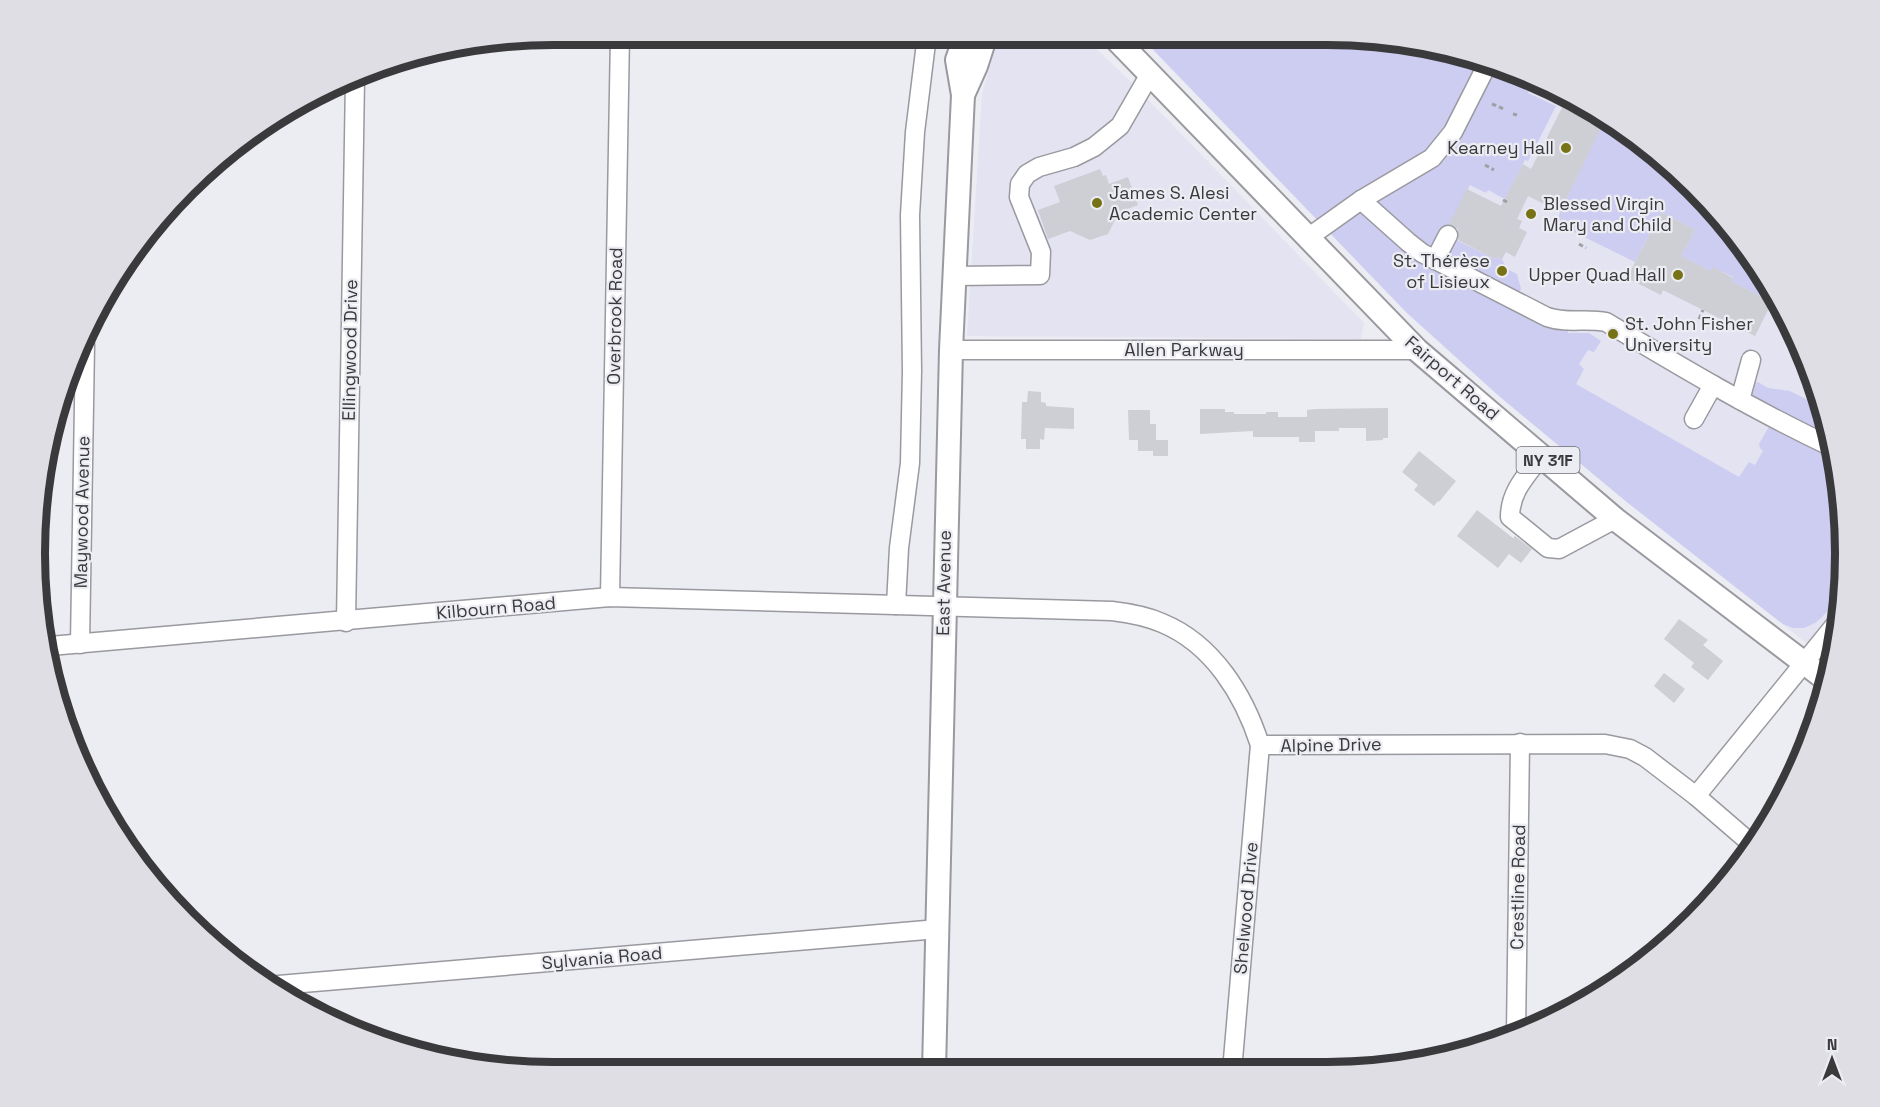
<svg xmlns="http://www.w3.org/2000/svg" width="1880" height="1107" viewBox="0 0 1880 1107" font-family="'Space Grotesk',sans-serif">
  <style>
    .built { fill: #e3e3f2 }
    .green { fill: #cdccf1 }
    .building { fill: #ceced5 }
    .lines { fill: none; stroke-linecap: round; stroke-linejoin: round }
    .minor-casing { stroke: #99999f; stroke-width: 21 }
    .major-casing { stroke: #99999f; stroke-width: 26 }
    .path { stroke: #9f9fa4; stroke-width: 3; stroke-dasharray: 4.5 3; stroke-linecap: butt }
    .minor { stroke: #fff; stroke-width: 18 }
    .major { stroke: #fff; stroke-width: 22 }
    .poi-dot { fill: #777215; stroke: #ececf3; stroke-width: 2 }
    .labels { text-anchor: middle; stroke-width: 4.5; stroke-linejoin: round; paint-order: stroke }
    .shield { fill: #ececf3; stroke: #6f6f74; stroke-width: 1.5 }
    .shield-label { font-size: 16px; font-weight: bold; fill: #3a3a3d }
    .poi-label { font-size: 18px; fill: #3a3a3d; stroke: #ececf3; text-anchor: end }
    .street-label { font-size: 18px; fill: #3a3a3d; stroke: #ececf3 }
    .rim { fill: none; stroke: #3a3a3d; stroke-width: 8 }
  </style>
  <rect width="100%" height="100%" fill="#ececf3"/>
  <g class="built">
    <path d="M 999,35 L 1082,35 L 1131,82 L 1364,323 L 1361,339 L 967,336 L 982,94 Z"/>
    <path d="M 1139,35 L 1361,36 L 1494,62 L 1615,122 L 1694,187 L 1758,265 L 1806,355 L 1836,453 L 1845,554 L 1835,655 L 1833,664 L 1628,503 L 1499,396 L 1407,313 Z"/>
  </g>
  <g class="green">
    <path d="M 1139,35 L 1361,36 L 1494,62 L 1533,82 L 1528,93 L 1556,106 L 1528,161 L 1525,160 L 1505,199 L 1488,190 L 1486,193 L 1470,185 L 1444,234 L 1495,259 L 1497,257 L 1502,259 L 1507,269 L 1517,274 L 1521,289 L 1512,307 C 1530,316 1548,329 1568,330 L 1568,333 L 1589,333 L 1601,341 L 1594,352 L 1588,350 L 1579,364 L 1584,369 L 1576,384 L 1739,477 L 1749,462 L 1755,465 L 1763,451 L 1760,448 L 1759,444 L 1779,409 L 1753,396 L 1751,391 L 1753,384 L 1758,382 L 1768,388 L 1790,391 L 1822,407 L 1836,453 L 1845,554 L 1842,594 L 1822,617 L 1815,623 L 1804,628 L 1793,628 L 1783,624 L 1628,503 L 1499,396 L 1407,313 Z"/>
    <path d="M 1604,121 L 1613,129 L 1640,143 L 1694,187 L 1758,265 L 1775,296 L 1772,302 L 1731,281 L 1733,277 L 1714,268 L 1711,271 L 1681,256 L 1695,230 L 1661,212 L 1635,262 L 1568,229 L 1556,227 L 1560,212 Z"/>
  </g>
  <g class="building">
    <path d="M 1567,98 L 1606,118 L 1560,212 L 1528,196 L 1517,219 L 1522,221 L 1519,228 L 1527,232 L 1515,257 L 1506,252 L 1502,259 L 1497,257 L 1495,259 L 1458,240 L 1458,229 L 1449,224 L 1467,189 L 1501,206 L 1523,164 L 1531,169 Z"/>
    <path d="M 1100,169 L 1103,176 L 1106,175 L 1109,184 L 1128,177 L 1138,205 L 1119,212 L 1108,234 L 1090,240 L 1070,231 L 1048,239 L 1038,210 L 1060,202 L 1054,186 Z"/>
    <path d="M 1661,212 L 1695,230 L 1681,256 L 1711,271 L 1713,267 L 1733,278 L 1731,281 L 1772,302 L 1755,336 L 1663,290 L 1661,295 L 1627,278 Z"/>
    <path d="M 1028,391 L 1041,392 L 1041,402 L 1046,403 L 1046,406 L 1074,408 L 1074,429 L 1045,428 L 1044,440 L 1040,439 L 1040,449 L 1026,449 L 1026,439 L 1021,439 L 1022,402 L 1027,402 Z"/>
    <path d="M 1388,408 L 1388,438 L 1383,438 L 1383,440 L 1366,441 L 1366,428 L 1339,428 L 1339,431 L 1315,431 L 1315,442 L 1299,442 L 1299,437 L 1253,437 L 1253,431 L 1200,434 L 1200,409 L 1225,409 L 1225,412 L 1234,412 L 1234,414 L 1266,414 L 1266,412 L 1278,412 L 1278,417 L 1307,417 L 1307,410 L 1316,409 Z"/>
    <path d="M 1128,410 L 1150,410 L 1150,424 L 1156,424 L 1156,440 L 1168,440 L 1168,456 L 1153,456 L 1153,451 L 1138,451 L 1138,440 L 1129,440 Z"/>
    <path d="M 1419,451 L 1456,481 L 1439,502 L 1438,501 L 1434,506 L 1414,490 L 1418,485 L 1402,472 Z"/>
    <path d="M 1477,510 L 1513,538 L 1515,536 L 1532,549 L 1521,563 L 1509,554 L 1498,568 L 1457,536 Z"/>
    <path d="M 1679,619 L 1708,640 L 1703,645 L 1723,661 L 1708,680 L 1691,667 L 1694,663 L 1664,639 Z"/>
    <path d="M 1664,673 L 1685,689 L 1674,703 L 1654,686 Z"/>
  </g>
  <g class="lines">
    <defs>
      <g id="minor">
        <path d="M 1361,200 L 1408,242 L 1422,253 L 1547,317 C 1567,324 1586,318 1606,322 C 1681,367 1755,411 1834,448"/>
        <path d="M 1309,237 L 1361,200 L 1432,158 L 1453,132 L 1489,61"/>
        <path d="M 1435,260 L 1448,235"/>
        <path d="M 954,276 L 1040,275 L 1041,252 L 1019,197 L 1020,184 L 1027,174 L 1039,167 L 1074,157 L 1094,147 L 1120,126 L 1150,74"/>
        <path d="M 951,350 L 1417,350"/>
        <path d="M 1740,400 L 1751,360"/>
        <path d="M 1694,419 L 1713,385"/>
        <path d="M 1542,455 C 1527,475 1510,491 1510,517 L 1548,548 L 1559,549 L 1615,519"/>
        <path d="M 610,597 L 620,35"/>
        <path d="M 896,605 L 899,548 L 910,463 L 912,371 L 910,215 L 915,132 L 927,35"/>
        <path d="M 346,622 L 355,79"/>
        <path d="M 80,644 L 85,344"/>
        <path d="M 50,646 L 610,597 L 1112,611 C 1129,613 1146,616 1162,623 C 1213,644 1244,695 1260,745 L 1232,1071"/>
        <path d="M 1260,745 L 1605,744 L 1630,749 L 1645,757 L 1696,796 L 1754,846"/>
        <path d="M 1696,796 L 1839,620"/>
        <path d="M 267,986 L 938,929"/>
        <path d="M 1516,1032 L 1520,743"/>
      </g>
      <g id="major">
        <path d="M 1112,35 L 1417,350 L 1615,519 L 1828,681"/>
        <path d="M 963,95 L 976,66 L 986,35"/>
        <path d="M 934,1071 L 951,350 L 963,95 L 957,60 L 966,35"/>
      </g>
    </defs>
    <use href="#minor" class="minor-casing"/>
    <use href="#major" class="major-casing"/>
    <g class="path">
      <path d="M 1492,104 L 1504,109"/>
      <path d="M 1513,114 L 1517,115"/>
      <path d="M 1485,165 L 1494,170"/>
      <path d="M 1503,200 L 1509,203"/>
      <path d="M 1579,244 L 1586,248"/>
      <path d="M 1699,319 L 1703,310"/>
    </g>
    <use href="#minor" class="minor"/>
    <use href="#major" class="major"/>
  </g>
  <g class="poi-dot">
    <circle cx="1566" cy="148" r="6"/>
    <circle cx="1097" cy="203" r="6"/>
    <circle cx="1531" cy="214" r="6"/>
    <circle cx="1502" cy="271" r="6"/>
    <circle cx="1678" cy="275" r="6"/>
    <circle cx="1613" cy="334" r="6"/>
  </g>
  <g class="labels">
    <rect class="shield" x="1516.5" y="447" width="63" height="26" rx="4.5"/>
    <g class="shield-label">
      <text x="1548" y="466">NY 31F</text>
    </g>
    <g class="poi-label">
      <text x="1554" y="154">Kearney Hall</text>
      <text x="1109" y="199" text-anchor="start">James S. Alesi<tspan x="1109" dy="21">Academic Center</tspan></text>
      <text x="1543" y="210" text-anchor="start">Blessed Virgin<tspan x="1543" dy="21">Mary and Child</tspan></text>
      <text x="1490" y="267">St. Thérèse<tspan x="1490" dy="21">of Lisieux</tspan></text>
      <text x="1666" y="281">Upper Quad Hall</text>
      <text x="1625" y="330" text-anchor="start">St. John Fisher<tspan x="1625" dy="21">University</tspan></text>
    </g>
    <g class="street-label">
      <text transform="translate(615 316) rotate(-89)" y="6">Overbrook Road</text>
      <text transform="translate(350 350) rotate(-89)" y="6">Ellingwood Drive</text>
      <text x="1184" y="356">Allen Parkway</text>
      <text transform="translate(1452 378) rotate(41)" y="6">Fairport Road</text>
      <text transform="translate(82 512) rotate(-89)" y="6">Maywood Avenue</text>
      <text transform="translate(944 583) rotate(-89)" y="6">East Avenue</text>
      <text transform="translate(496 608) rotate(-5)" y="6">Kilbourn Road</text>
      <text transform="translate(1331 745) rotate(-1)" y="6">Alpine Drive</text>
      <text transform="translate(1518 887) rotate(-89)" y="6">Crestline Road</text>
      <text transform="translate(1246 908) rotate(-85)" y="6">Shelwood Drive</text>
      <text transform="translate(602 958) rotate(-5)" y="6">Sylvania Road</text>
    </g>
  </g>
  <path d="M0 0H1880V1107H0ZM553 45H1327A508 508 0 0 1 1835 553V554A508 508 0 0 1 1327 1062H553A508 508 0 0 1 45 554V553A508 508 0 0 1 553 45Z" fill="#dedee4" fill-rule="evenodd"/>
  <path class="rim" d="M553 45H1327A508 508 0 0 1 1835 553V554A508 508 0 0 1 1327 1062H553A508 508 0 0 1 45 554V553A508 508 0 0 1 553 45Z"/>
  <g transform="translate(1832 1059)" stroke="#ececf3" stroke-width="4.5" paint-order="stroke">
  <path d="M0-4.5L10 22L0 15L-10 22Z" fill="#3a3a3d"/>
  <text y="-9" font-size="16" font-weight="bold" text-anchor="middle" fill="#3a3a3d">N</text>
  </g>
</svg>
